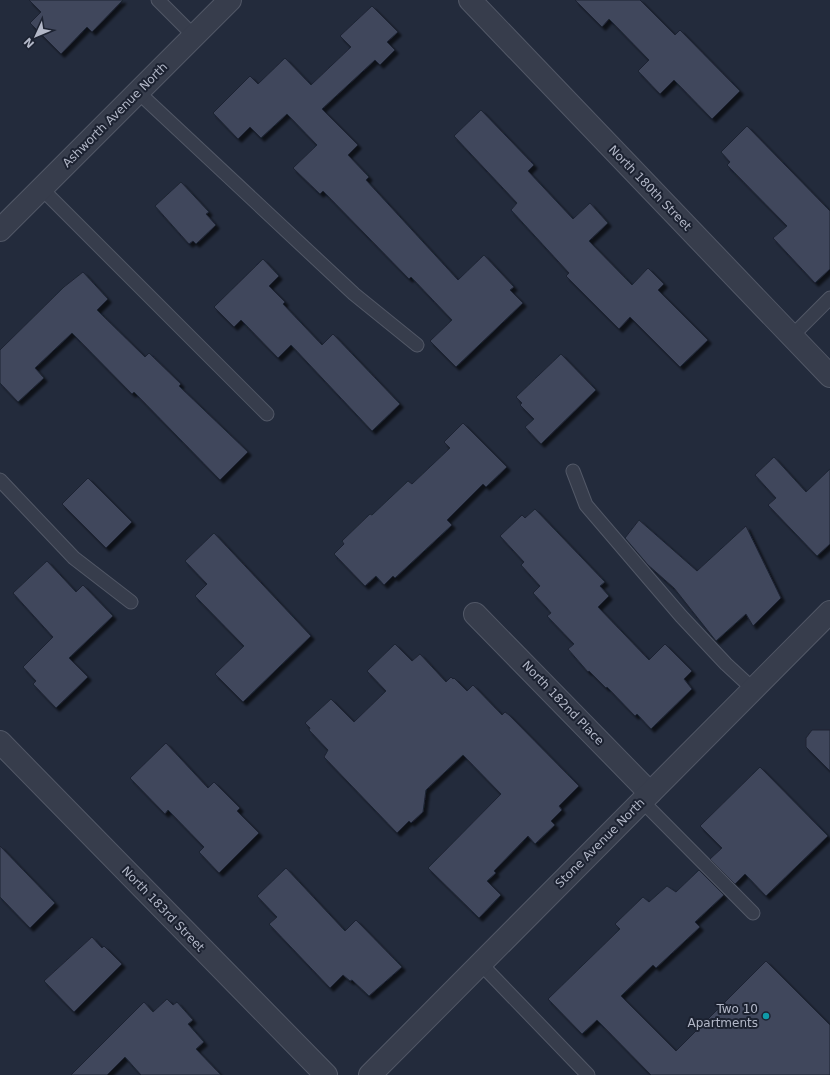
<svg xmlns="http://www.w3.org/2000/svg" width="830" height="1075" viewBox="0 0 830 1075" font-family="'DejaVu Sans',sans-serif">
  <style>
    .building { fill: #3f475c; stroke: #1e2433; filter: url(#shadow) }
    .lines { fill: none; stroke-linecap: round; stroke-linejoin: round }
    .service-casing { stroke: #525867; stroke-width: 15 }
    .minor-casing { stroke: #525867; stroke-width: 24 }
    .tertiary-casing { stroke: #525867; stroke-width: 24 }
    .service { stroke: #373d4c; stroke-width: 13 }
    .minor { stroke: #373d4c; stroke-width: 22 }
    .tertiary { stroke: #373d4c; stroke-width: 22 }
    .culture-dot { fill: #0f9aa8; stroke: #1c2231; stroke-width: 1.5 }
    .labels { text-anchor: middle; stroke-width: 4; stroke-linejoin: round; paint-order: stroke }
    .street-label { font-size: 12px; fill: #b3b8c8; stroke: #1c2231 }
    .poi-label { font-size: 12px; fill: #b3b8c8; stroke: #1c2231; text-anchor: end }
  </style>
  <defs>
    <filter id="shadow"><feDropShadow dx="3.5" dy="3.5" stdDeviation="1" flood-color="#0009"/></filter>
  </defs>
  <rect width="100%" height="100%" fill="#232b3c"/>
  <g class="building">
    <path d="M 29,0 L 123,0 L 92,32 L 87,27 L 61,54 L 30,23 L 41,12 Z"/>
    <path d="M 575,0 L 640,0 L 675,35 L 680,30 L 740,91 L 712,119 L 674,80 L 660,94 L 638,71 L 649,60 L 609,19 L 602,27 Z"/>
    <path d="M 372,6 L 398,32 L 387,42 L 395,50 L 380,65 L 375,60 L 322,109 L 358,145 L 348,155 L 369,177 L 366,180 L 458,280 L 484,255 L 514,287 L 510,290 L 523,303 L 456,367 L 430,341 L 452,320 L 411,277 L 409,279 L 323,191 L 320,194 L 293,168 L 317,145 L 287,114 L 261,138 L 250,127 L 238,139 L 213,113 L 250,76 L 258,84 L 285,58 L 311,85 L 351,47 L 340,36 Z"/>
    <path d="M 481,110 L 534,165 L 528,171 L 573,219 L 590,203 L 608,223 L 589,241 L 632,285 L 648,268 L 664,284 L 658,290 L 708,340 L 680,367 L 630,317 L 619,329 L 566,276 L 569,273 L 511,210 L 517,203 L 454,136 Z"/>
    <path d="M 747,126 L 830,211 L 830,269 L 815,283 L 773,238 L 787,226 L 727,165 L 730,162 L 721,152 Z"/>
    <path d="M 181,182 L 209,212 L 206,214 L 216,225 L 196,244 L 193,241 L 189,244 L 155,206 Z"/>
    <path d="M 263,259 L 279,276 L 269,286 L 285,302 L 283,304 L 322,345 L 333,334 L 400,404 L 372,431 L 291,345 L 278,358 L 241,320 L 234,327 L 214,307 Z"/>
    <path d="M 83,272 L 108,299 L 97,310 L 145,357 L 149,353 L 181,384 L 179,386 L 248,452 L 220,480 L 134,392 L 132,394 L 72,333 L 35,368 L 44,378 L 18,402 L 0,383 L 0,350 L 64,287 Z"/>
    <path d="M 561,354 L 596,390 L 541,444 L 525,427 L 534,419 L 520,405 L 522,403 L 516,397 Z"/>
    <path d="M 463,423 L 507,467 L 486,487 L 483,484 L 447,520 L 452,525 L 395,578 L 393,576 L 384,585 L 376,576 L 365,586 L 334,554 L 344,544 L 342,541 L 370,514 L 372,515 L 408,481 L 412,484 L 450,448 L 444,442 Z"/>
    <path d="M 774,457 L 806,492 L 830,469 L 830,544 L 817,556 L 768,505 L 776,498 L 755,475 Z"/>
    <path d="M 88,478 L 132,522 L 106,548 L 62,504 Z"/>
    <path d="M 535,509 L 605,582 L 600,586 L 609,596 L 598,607 L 649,660 L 665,644 L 692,671 L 684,679 L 692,689 L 651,729 L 637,714 L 635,716 L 607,687 L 606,688 L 589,671 L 588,672 L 568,649 L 574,644 L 547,616 L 551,613 L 547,608 L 533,593 L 540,586 L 521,565 L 524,562 L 500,536 L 522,515 L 525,518 Z"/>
    <path d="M 639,520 L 697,571 L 746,526 L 781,598 L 753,626 L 746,614 L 716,641 L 674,588 L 648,565 L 625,538 Z"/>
    <path d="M 214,533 L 311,636 L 243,702 L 215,674 L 244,646 L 195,596 L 207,584 L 185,561 Z"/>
    <path d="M 47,561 L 76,592 L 83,585 L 113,616 L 69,658 L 88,677 L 56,708 L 33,684 L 36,681 L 23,667 L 53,637 L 13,593 Z"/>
    <path d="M 395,644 L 412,661 L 420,654 L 446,682 L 451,677 L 453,679 L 454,678 L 467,691 L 473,685 L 502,715 L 505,712 L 509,715 L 579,786 L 559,806 L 562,810 L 551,821 L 555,825 L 535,844 L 528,836 L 494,871 L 496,873 L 487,881 L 501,895 L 479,918 L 428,868 L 501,794 L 463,755 L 426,790 L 423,812 L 411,823 L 409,821 L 397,833 L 324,757 L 328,750 L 309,730 L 310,728 L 305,723 L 331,699 L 354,722 L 386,691 L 367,671 Z"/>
    <path d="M 812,730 L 830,730 L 830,771 L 806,747 L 806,738 Z"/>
    <path d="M 166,743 L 208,788 L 214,782 L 240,808 L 237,811 L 259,833 L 219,873 L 199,852 L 204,847 L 168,810 L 165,814 L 130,778 Z"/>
    <path d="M 760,767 L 828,836 L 766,896 L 745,874 L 735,884 L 710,859 L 722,848 L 700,826 Z"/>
    <path d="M 0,846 L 55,903 L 30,928 L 0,897 Z"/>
    <path d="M 286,868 L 345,931 L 356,920 L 402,967 L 369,996 L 352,980 L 350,981 L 343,975 L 330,988 L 269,924 L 277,917 L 257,896 Z"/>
    <path d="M 699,870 L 724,895 L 695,922 L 700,927 L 656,968 L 653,965 L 621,996 L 676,1051 L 766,961 L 830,1025 L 830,1075 L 651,1075 L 597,1020 L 582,1034 L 548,999 L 620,929 L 615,924 L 643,897 L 649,902 L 667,886 L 676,892 Z"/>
    <path d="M 92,937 L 102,948 L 104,946 L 122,964 L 74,1012 L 44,981 Z"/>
    <path d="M 167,999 L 173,1005 L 177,1002 L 193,1020 L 188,1024 L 204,1042 L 196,1049 L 221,1075 L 141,1075 L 125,1057 L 107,1075 L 71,1075 L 144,1002 L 153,1012 Z"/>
  </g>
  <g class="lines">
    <defs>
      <g id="service">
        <path d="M 158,0 L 194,36"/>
        <path d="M 138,92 L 354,294 L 417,345"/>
        <path d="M 42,189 L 267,414"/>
        <path d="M 792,336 L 830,298"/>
        <path d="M 573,471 L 586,505 L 681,616 L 726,664 L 753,689"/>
        <path d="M 0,480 L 74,558 L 131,602"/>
        <path d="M 642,801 L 753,913"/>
        <path d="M 481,964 L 588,1075"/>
      </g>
      <g id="minor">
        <path d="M 470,0 L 830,376"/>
        <path d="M 475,614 L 650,793"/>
        <path d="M 0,742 L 326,1075"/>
        <path d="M 370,1075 L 830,612"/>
      </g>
      <path id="tertiary" d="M 0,230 L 230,0"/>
    </defs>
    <use href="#service" class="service-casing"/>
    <use href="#minor" class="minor-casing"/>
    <use href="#tertiary" class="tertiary-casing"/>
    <use href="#service" class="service"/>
    <use href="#minor" class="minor"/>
    <use href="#tertiary" class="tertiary"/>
  </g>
  <circle class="culture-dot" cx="766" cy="1016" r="4"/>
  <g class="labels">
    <g class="street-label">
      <text transform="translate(115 115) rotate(-45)" y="4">Ashworth Avenue North</text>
      <text transform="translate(650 188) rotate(46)" y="4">North 180th Street</text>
      <text transform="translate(563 703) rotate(46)" y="4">North 182nd Place</text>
      <text transform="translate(600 843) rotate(-45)" y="4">Stone Avenue North</text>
      <text transform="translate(163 909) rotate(46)" y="4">North 183rd Street</text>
    </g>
    <g class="poi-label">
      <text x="758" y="1013">Two 10<tspan x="758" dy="14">Apartments</tspan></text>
    </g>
  </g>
  <g transform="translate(36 36) rotate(226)" stroke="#1c2231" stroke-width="3" paint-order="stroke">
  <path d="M0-3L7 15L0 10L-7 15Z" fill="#b3b8c8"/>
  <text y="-6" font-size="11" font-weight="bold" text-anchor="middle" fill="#b3b8c8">N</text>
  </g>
</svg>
